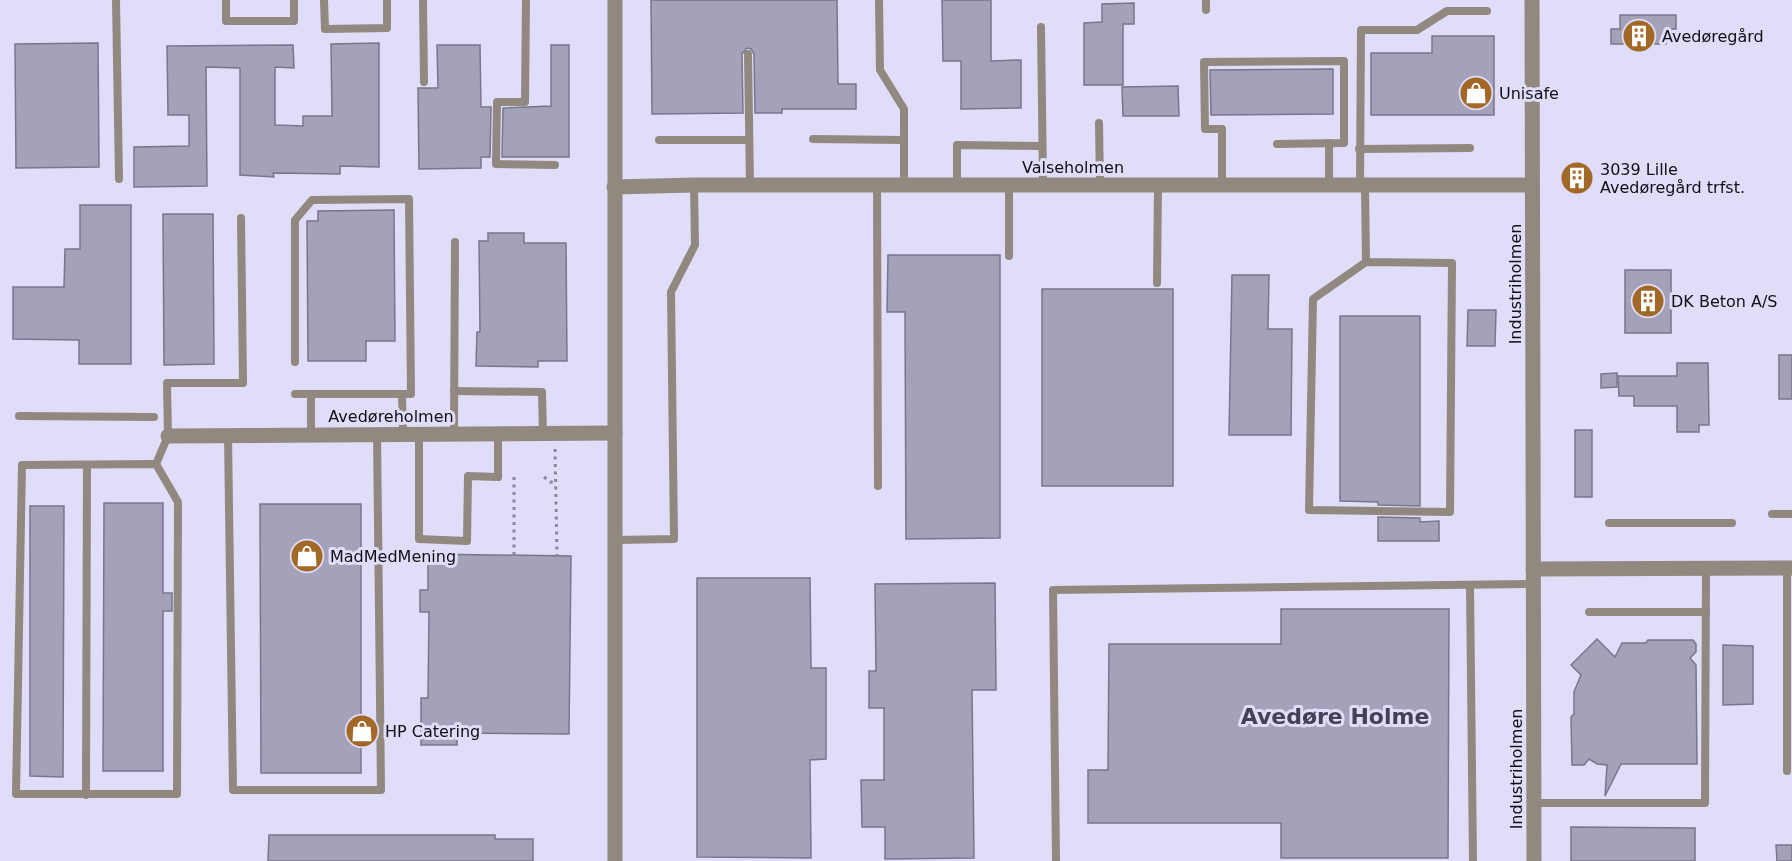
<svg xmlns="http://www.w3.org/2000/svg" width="1792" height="861" viewBox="0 0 1792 861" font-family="'DejaVu Sans',sans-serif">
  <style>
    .building { fill: #a4a2bb; stroke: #78768d; stroke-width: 1.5 }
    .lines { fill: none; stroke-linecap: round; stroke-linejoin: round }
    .path { stroke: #888698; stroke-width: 3; stroke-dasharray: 3 4.5; stroke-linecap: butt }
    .lane { stroke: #918880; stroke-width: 8 }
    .street { stroke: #918880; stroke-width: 15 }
    .labels { text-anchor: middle; stroke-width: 6; stroke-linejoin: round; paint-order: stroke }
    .poi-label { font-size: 16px; fill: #100f17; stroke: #dfddf7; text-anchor: start }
    .street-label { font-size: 16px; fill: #100f17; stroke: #dfddf7 }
    .district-label { font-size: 22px; font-weight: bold; fill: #434156; stroke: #dfddf7 }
  </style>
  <rect width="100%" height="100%" fill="#dfddf7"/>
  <g class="building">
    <path d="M 651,0 L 837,0 L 838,84 L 856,84 L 856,109 L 782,109 L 782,113 L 755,113 L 754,54 L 751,49 L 747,48 L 742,54 L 743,113 L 652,114 Z"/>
    <path d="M 942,0 L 991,0 L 991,61 L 1021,60 L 1021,108 L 961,109 L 961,61 L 943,61 Z"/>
    <path d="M 1134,3 L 1134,24 L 1123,24 L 1123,85 L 1084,85 L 1084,23 L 1102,22 L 1102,4 Z"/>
    <path d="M 1620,15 L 1676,15 L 1676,29 L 1667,29 L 1666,44 L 1611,44 L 1611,29 L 1620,29 Z"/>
    <path d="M 1432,36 L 1494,36 L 1494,115 L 1371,115 L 1371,53 L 1432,53 Z"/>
    <path d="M 98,43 L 99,167 L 16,168 L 15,44 Z"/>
    <path d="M 379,43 L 379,167 L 340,166 L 340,174 L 273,173 L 274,177 L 240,175 L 240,68 L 206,67 L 207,186 L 134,187 L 134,147 L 189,146 L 189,115 L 168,115 L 167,46 L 293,45 L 294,68 L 275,67 L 275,125 L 303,126 L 303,116 L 332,116 L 331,44 Z"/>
    <path d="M 437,45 L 480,45 L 481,107 L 491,107 L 490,157 L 481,157 L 481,168 L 419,169 L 418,88 L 438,88 Z"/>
    <path d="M 551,45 L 569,45 L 569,157 L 502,157 L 503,108 L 551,106 Z"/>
    <path d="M 1333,69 L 1333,114 L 1211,115 L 1210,70 Z"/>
    <path d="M 1178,86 L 1179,116 L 1123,116 L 1122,87 Z"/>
    <path d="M 80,205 L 131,205 L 131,364 L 79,364 L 79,340 L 13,339 L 13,287 L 64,287 L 65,249 L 80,249 Z"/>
    <path d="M 394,210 L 395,341 L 366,341 L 366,361 L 308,361 L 307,221 L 318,221 L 318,211 Z"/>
    <path d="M 163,214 L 213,214 L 214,364 L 164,365 Z"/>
    <path d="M 488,233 L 524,233 L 524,243 L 566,243 L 567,361 L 538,361 L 538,367 L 476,366 L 477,332 L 480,332 L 479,241 L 488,241 Z"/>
    <path d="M 888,255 L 1000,255 L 1000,538 L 906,539 L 905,312 L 887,312 Z"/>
    <rect x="1625" y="270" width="46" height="63"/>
    <path d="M 1232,275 L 1269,275 L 1268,329 L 1292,329 L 1291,435 L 1229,435 Z"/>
    <rect x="1042" y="289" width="131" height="197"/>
    <path d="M 1468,310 L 1496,310 L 1495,346 L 1467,346 Z"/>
    <path d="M 1340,316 L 1420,316 L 1420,506 L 1378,505 L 1378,502 L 1340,501 Z"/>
    <rect x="1779" y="355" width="13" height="44"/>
    <path d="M 1677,363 L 1708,363 L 1709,425 L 1699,425 L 1699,432 L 1677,432 L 1677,406 L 1634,406 L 1634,396 L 1619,396 L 1618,376 L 1677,376 Z"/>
    <path d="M 1617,373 L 1617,387 L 1601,388 L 1601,374 Z"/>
    <rect x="1575" y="430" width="17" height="67"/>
    <path d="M 104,503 L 163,503 L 163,593 L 172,593 L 172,611 L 163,611 L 163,771 L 103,771 Z"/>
    <path d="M 260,504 L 361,504 L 361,773 L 261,773 Z"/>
    <path d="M 30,506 L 64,506 L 63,777 L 30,776 Z"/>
    <path d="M 1378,517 L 1420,518 L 1420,522 L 1439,521 L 1439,541 L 1378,541 Z"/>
    <path d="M 428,554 L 571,556 L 569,734 L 457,733 L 457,745 L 421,745 L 421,698 L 428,698 L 429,612 L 420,612 L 420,590 L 428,590 Z"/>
    <path d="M 697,578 L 810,578 L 811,668 L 826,668 L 826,759 L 810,760 L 811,858 L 697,857 Z"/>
    <path d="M 995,583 L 996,690 L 972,690 L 974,858 L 885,859 L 885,827 L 862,827 L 861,780 L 884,780 L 884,708 L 869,708 L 869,671 L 876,671 L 875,584 Z"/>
    <path d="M 1281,609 L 1449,609 L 1448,858 L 1281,858 L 1281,823 L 1088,823 L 1088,770 L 1108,770 L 1109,644 L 1281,644 Z"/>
    <path d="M 1597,639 L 1615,657 L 1622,643 L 1646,643 L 1648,640 L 1693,640 L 1696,644 L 1696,652 L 1690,658 L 1696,665 L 1697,764 L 1621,764 L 1605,796 L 1607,765 L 1597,764 L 1589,759 L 1584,765 L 1572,765 L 1571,717 L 1574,714 L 1574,692 L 1581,675 L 1571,665 Z"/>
    <path d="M 1723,645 L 1753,646 L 1753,704 L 1723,705 Z"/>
    <path d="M 1571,827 L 1695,828 L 1695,861 L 1571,861 Z"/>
    <path d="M 269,835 L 495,835 L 495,839 L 533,839 L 533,861 L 268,861 Z"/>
    <path d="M 1776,845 L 1792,845 L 1792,861 L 1777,861 Z"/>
  </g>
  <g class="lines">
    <g class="path">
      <path d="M 555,449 L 557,556"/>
      <path d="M 544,477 L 550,482 L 556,482"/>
      <path d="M 514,555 L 514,476"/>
    </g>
    <g class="lane">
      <path d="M 116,0 L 119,179"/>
      <path d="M 226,0 L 226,21 L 294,21 L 294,0"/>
      <path d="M 324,0 L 325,29 L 387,28 L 387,0"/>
      <path d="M 423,0 L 424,82"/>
      <path d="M 526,0 L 525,102 L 497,102 L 496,164 L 555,165"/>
      <path d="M 879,0 L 880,70 L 904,109 L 904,185"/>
      <path d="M 1206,10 L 1206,0"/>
      <path d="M 1041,27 L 1043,185"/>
      <path d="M 748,54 L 750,186"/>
      <path d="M 1099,123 L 1100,185"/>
      <path d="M 813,139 L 904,140"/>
      <path d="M 659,140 L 749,140"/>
      <path d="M 1359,149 L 1470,148"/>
      <path d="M 877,185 L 878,486"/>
      <path d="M 957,185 L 957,145 L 1042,146"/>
      <path d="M 1222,185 L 1222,129 L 1205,129 L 1204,62 L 1344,61 L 1344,143 L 1277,144"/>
      <path d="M 1329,185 L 1329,143"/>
      <path d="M 1360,185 L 1361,30 L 1417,30 L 1447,11 L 1487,11"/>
      <path d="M 1365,185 L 1366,262 L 1452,263 L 1450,512 L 1309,510 L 1313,299 L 1366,262"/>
      <path d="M 1009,256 L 1009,185"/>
      <path d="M 1157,283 L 1158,185"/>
      <path d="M 295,362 L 295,220 L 312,200 L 409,199 L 411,394 L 295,394"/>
      <path d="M 454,391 L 542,392 L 543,433"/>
      <path d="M 311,394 L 311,435"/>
      <path d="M 402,394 L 403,434"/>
      <path d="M 19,416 L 154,417"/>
      <path d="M 419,434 L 419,539 L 467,541 L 468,476 L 498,477 L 498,434"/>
      <path d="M 454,434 L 455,242"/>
      <path d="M 228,435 L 233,790 L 381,790 L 377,434"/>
      <path d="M 156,464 L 178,502 L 177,794 L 16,794 L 22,465 Z"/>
      <path d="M 156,464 L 168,436 L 167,383 L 243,383 L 241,218"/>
      <path d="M 1772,514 L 1792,514"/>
      <path d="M 1609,523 L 1732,523"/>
      <path d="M 616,540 L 674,539 L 671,292 L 695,245 L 694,185"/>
      <path d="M 1787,568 L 1787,771"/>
      <path d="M 1470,585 L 1473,861"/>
      <path d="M 1589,612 L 1706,612"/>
      <path d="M 86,795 L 87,465"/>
      <path d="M 1534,803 L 1705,803 L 1706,568"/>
      <path d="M 1056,861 L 1053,590 L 1533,584"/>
    </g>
    <g class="street">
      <path d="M 1532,0 L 1534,861"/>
      <path d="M 614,187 L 694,185 L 1532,185"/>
      <path d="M 168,436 L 615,433"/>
      <path d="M 1533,569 L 1792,568"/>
      <path d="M 615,861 L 615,0"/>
    </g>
  </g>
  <defs>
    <symbol id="building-disc" viewBox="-11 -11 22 22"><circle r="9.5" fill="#a26827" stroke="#dfddf7"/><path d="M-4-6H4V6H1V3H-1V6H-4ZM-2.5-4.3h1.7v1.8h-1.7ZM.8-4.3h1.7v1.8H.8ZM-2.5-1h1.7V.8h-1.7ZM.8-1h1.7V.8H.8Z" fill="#fff"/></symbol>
    <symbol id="shop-disc" viewBox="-11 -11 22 22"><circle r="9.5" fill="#a26827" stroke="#dfddf7"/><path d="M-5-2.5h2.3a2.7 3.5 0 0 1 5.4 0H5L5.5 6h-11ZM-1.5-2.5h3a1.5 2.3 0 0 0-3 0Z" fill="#fff"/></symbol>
  </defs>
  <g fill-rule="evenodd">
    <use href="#building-disc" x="1620" y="17" width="38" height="38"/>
    <use href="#shop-disc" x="1457" y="74" width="38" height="38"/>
    <use href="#building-disc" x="1558" y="159" width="38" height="38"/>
    <use href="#building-disc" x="1629" y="282" width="38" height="38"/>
    <use href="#shop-disc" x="288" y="537" width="38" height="38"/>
    <use href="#shop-disc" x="343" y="712" width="38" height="38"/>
  </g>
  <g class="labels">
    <g class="poi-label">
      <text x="1662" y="42">Avedøregård</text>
      <text x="1499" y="99">Unisafe</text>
      <text x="1600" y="175">3039 Lille<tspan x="1600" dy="18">Avedøregård trfst.</tspan></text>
      <text x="1671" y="307">DK Beton A/S</text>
      <text x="330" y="562">MadMedMening</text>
      <text x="385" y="737">HP Catering</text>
    </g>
    <g class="street-label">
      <text x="1073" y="173">Valseholmen</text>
      <text transform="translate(1515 284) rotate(-90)" y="6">Industriholmen</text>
      <text x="391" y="422">Avedøreholmen</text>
      <text transform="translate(1516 769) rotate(-90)" y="6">Industriholmen</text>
    </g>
    <g class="district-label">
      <text x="1335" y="724">Avedøre Holme</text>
    </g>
  </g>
</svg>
